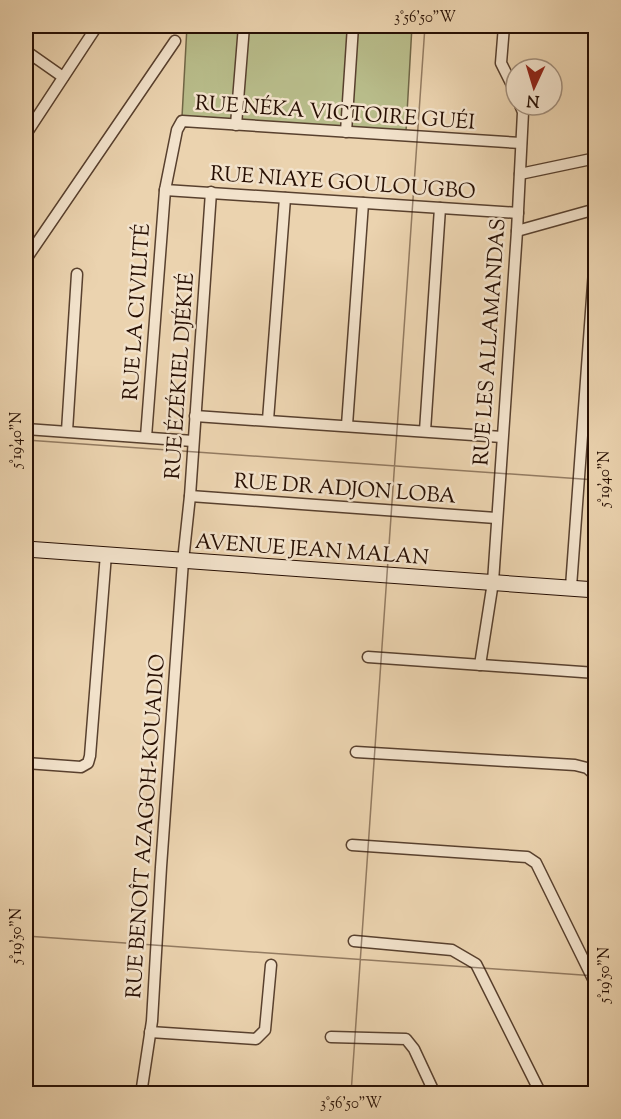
<svg xmlns="http://www.w3.org/2000/svg" width="621" height="1119" viewBox="0 0 621 1119" font-family="'Sorts Mill Goudy',serif">
  <style>
    .green { fill: #b8bc8a; stroke: #706646; stroke-width: 1.5 }
    .lines { fill: none; stroke-linecap: round; stroke-linejoin: round }
    .minor-casing { stroke: #58402e; stroke-width: 13 }
    .secondary-casing { stroke: #270f03; stroke-width: 17 }
    .minor { stroke: #f2e2cb; stroke-width: 10 }
    .secondary { stroke: #f2e2cb; stroke-width: 15 }
    .ticks { fill: none; stroke: #270f03; stroke-width: 1.5; stroke-opacity: 0.45 }
    .labels { text-anchor: middle; stroke-width: 5; stroke-linejoin: round; paint-order: stroke }
    .street-label { font-size: 21px; fill: #270f03; stroke: #f2e2cb }
    .neatline { fill: none; stroke: #270f03; stroke-width: 2 }
    .ticks-label { font-size: 15px; text-anchor: middle; fill: #270f03 }
  </style>
  <rect width="100%" height="100%" fill="#ebd3af"/>
  <filter id="stains"><feTurbulence type="fractalNoise" baseFrequency=".00333" numOctaves="4"/><feColorMatrix values="0 0 0 0 .2 0 0 0 0 .09 0 0 0 0 .02 0 0 0 .5 -.17"/></filter>
  <radialGradient id="worn" r=".72"><stop offset=".6" stop-color="#630" stop-opacity="0"/><stop offset="1" stop-color="#630" stop-opacity=".3"/></radialGradient>
  <path class="green" d="M 187,26 L 412,26 L 406,131 L 182,117 Z"/>
  <g class="lines">
    <defs>
      <g id="minor">
        <path d="M 504,26 L 501,63 L 516,93"/>
        <path d="M 26,51 L 63,77"/>
        <path d="M 236,125 L 244,26"/>
        <path d="M 346,132 L 353,26"/>
        <path d="M 26,134 L 97,26"/>
        <path d="M 520,174 L 596,158"/>
        <path d="M 165,190 L 518,213"/>
        <path d="M 517,231 L 596,209"/>
        <path d="M 26,259 L 175,41"/>
        <path d="M 195,416 L 502,437"/>
        <path d="M 268,420 L 285,198"/>
        <path d="M 347,425 L 363,203"/>
        <path d="M 26,429 L 193,441"/>
        <path d="M 67,431 L 77,274"/>
        <path d="M 425,431 L 440,208"/>
        <path d="M 146,437 L 165,190 L 177,130 L 182,121 L 521,143"/>
        <path d="M 190,496 L 496,518"/>
        <path d="M 571,587 L 596,243"/>
        <path d="M 368,657 L 596,673"/>
        <path d="M 480,665 L 493,582 L 517,231 L 523,112 L 520,105"/>
        <path d="M 356,752 L 575,765 L 587,768 L 596,776"/>
        <path d="M 26,763 L 81,767 L 88,763 L 90,756 L 106,554"/>
        <path d="M 352,845 L 527,857 L 536,863 L 596,985"/>
        <path d="M 354,941 L 452,950 L 476,964 L 541,1094"/>
        <path d="M 150,1032 L 256,1039 L 265,1030 L 271,965"/>
        <path d="M 331,1037 L 406,1039 L 414,1049 L 435,1094"/>
        <path d="M 141,1094 L 152,1021 L 161,867 L 183,561 L 190,496 L 211,192"/>
      </g>
      <path id="secondary" d="M 26,549 L 596,590"/>
    </defs>
    <use href="#minor" class="minor-casing"/>
    <use href="#secondary" class="secondary-casing"/>
    <use href="#minor" class="minor"/>
    <use href="#secondary" class="secondary"/>
  </g>
  <path class="ticks" d="M 26,440 L 596,480M 26,936 L 596,976M 351,1094 L 425,26"/>
  <g class="labels">
    <g class="street-label">
      <text transform="translate(335 112) rotate(4)" y="7">RUE NÉKA VICTOIRE GUÉI</text>
      <text transform="translate(343 182) rotate(4)" y="7">RUE NIAYE GOULOUGBO</text>
      <text transform="translate(136 312) rotate(-86)" y="7">RUE LA CIVILITÉ</text>
      <text transform="translate(489 342) rotate(-86)" y="7">RUE LES ALLAMANDAS</text>
      <text transform="translate(179 376) rotate(-86)" y="7">RUE ÉZÉKIEL DJÉKIÉ</text>
      <text transform="translate(345 488) rotate(4)" y="7">RUE DR ADJON LOBA</text>
      <text transform="translate(312 549) rotate(4)" y="7">AVENUE JEAN MALAN</text>
      <text transform="translate(145 826) rotate(-86)" y="7">RUE BENOÎT AZAGOH-KOUADIO</text>
    </g>
  </g>
  <rect width="621" height="1119" fill="none" stroke="#ebd3af" stroke-width="66"/>
  <g transform="translate(534 87) rotate(184)"><circle r="28" fill="#f2e2cb" stroke="#a18e7b" stroke-width="1.5"/>
  <path d="M0-4.5L10 22L0 15L-10 22Z" fill="#8f2418"/>
  <text y="-9" font-size="16" font-weight="bold" text-anchor="middle" fill="#270f03">N</text>
  </g>
  <rect x="33" y="33" width="555" height="1053" class="neatline"/>
  <g class="ticks-label">
    <text x="425" y="22">3°56'50"W</text>
    <text transform="translate(16 440) rotate(-90)" y="5">5°19'40"N</text>
    <text transform="translate(604 479) rotate(-90)" y="5">5°19'40"N</text>
    <text transform="translate(16 936) rotate(-90)" y="5">5°19'50"N</text>
    <text transform="translate(604 975) rotate(-90)" y="5">5°19'50"N</text>
    <text x="351" y="1108">3°56'50"W</text>
  </g>
  <rect width="100%" height="100%" filter="url(#stains)"/>
  <rect width="100%" height="100%" fill="url(#worn)"/>
</svg>
